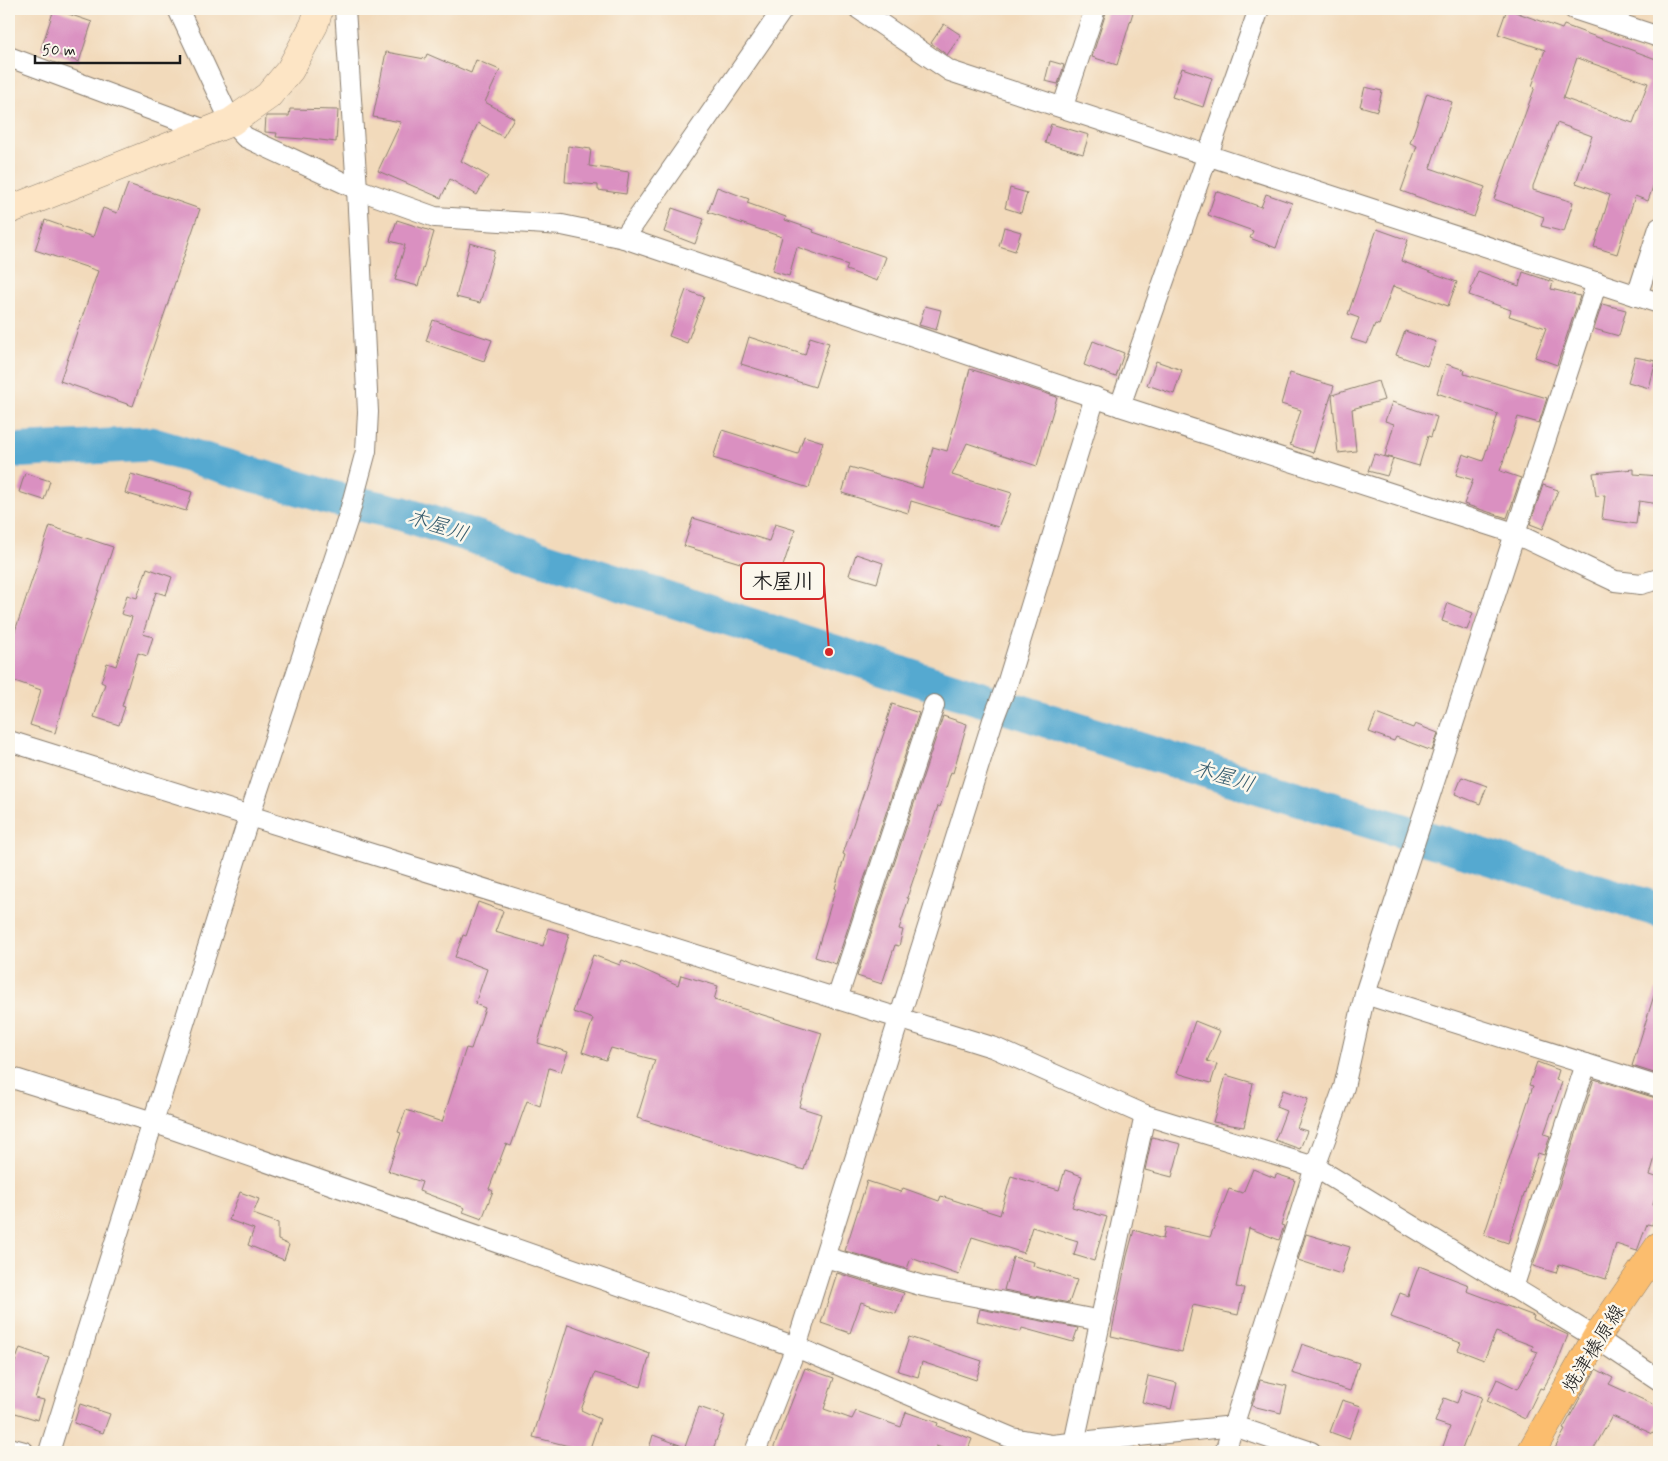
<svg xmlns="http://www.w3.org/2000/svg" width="1668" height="1461" viewBox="0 0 1668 1461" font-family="Mynerve,'Klee One',sans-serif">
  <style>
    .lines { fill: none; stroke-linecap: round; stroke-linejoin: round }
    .river { stroke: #54a9d0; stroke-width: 35 }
    .building { fill: #da90c1; fill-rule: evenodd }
    .street-casing { stroke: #877b6c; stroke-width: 22 }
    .secondary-casing { stroke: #877b6c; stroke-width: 29 }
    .primary-casing { stroke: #877b6c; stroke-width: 29 }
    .street { stroke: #fff; stroke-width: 20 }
    .secondary { stroke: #fde5c5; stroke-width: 28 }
    .primary { stroke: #fbbd6e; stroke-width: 28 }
    .labels { text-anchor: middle; stroke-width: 5; stroke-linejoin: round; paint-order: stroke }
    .street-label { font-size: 20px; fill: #1c1c1c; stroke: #fbf7ec }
    .water-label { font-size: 21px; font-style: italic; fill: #355b6d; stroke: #fbf7ec }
    .leader { fill: none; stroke: #d62828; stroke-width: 2 }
    .callout-dot { fill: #d62828; stroke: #fbf7ec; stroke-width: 2 }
    .callout { fill: #fbf7ec; stroke: #d62828; stroke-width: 2 }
    .callout-label { font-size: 21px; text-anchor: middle; font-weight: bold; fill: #1c1c1c }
  </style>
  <rect width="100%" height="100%" fill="#fbf7ec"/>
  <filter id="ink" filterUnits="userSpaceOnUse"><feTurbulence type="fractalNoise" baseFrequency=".02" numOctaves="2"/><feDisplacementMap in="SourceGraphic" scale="10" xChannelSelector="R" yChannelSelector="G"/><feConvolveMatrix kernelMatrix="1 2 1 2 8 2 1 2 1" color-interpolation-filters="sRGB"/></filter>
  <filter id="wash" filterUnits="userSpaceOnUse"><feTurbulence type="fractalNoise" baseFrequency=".0096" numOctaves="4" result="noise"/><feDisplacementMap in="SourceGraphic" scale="20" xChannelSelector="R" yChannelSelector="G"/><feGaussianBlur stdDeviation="1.12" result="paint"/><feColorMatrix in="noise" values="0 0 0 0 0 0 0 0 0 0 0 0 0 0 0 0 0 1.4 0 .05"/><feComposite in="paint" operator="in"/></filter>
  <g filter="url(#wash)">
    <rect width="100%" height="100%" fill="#f2dabb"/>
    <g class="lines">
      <path class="river" d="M 9,451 L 150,444 L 336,499 L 400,513 L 1159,756 L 1659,910"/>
    </g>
    <g id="blocks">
      <g class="building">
        <path d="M 54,9 L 92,22 L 79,62 L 41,49 Z"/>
        <path d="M 1107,9 L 1134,9 L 1117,65 L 1092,57 Z"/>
        <path d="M 1507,9 L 1562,29 L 1564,25 L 1656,59 L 1659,57 L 1659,169 L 1648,201 L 1635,196 L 1617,254 L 1594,247 L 1610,195 L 1576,183 L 1592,136 L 1557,123 L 1533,186 L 1533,190 L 1573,202 L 1564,232 L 1541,226 L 1544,217 L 1494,199 L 1535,87 L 1532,86 L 1545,50 L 1498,34 ZM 1577,58 L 1648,83 L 1633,123 L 1563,98 Z"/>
        <path d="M 944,24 L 961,35 L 947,55 L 931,43 Z"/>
        <path d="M 386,52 L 425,59 L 427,54 L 471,73 L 476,60 L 500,70 L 485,102 L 514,118 L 503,137 L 478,123 L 461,161 L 488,176 L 477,195 L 450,179 L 441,198 L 378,171 L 401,122 L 373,117 Z"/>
        <path d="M 1050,61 L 1064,65 L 1058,84 L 1045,81 Z"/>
        <path d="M 1182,68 L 1212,78 L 1203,107 L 1172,97 Z"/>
        <path d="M 1365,87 L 1382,91 L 1377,111 L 1360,106 Z"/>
        <path d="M 1427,93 L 1452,102 L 1430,168 L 1485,187 L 1474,217 L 1401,191 L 1417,146 L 1410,143 Z"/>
        <path d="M 290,109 L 338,110 L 336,142 L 304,138 L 303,139 L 276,137 L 277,133 L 265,132 L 266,116 L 289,116 Z"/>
        <path d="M 1051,124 L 1089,135 L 1083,154 L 1045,143 Z"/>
        <path d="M 568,146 L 591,149 L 589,166 L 629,172 L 626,194 L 598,190 L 598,185 L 565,182 Z"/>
        <path d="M 128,184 L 200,209 L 133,406 L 60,381 L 98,271 L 35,250 L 45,220 L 93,237 L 103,208 L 117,213 Z"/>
        <path d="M 717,187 L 749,199 L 747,203 L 786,217 L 785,220 L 814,230 L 813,232 L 886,257 L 877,281 L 846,270 L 848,265 L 797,247 L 789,276 L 772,271 L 782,237 L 708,212 Z"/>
        <path d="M 1010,188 L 1027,193 L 1021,213 L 1005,208 Z"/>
        <path d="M 1216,191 L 1261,207 L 1266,194 L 1292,203 L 1276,248 L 1250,238 L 1253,231 L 1208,215 Z"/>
        <path d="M 672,208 L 704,219 L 695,244 L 664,232 Z"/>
        <path d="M 397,220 L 434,232 L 418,286 L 395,280 L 405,245 L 390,241 Z"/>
        <path d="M 1004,227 L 1021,232 L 1015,251 L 999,246 Z"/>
        <path d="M 1377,229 L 1408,240 L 1401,261 L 1457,282 L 1448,306 L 1393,286 L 1379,325 L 1375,324 L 1367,344 L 1351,339 L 1359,318 L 1348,314 Z"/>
        <path d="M 470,243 L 495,250 L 480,303 L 456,297 Z"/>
        <path d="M 1478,271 L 1519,286 L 1523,272 L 1553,282 L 1551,289 L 1580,296 L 1557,365 L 1535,357 L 1546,328 L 1509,316 L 1511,310 L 1469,295 Z"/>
        <path d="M 686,290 L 704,297 L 687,343 L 669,336 Z"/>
        <path d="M 1602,304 L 1626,310 L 1619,336 L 1594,329 Z"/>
        <path d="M 925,306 L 941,310 L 936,330 L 919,325 Z"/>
        <path d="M 433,320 L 492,340 L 484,361 L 426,341 Z"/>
        <path d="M 1405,331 L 1436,342 L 1427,366 L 1396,355 Z"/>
        <path d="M 749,337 L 805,355 L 810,337 L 829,343 L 815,387 L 741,364 Z"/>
        <path d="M 1093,341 L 1124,353 L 1116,377 L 1084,365 Z"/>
        <path d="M 1635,357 L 1656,361 L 1649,388 L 1628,382 Z"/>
        <path d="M 1156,361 L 1182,370 L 1174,394 L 1147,385 Z"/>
        <path d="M 1446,364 L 1465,370 L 1464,374 L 1547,398 L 1539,423 L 1518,417 L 1500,471 L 1521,478 L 1507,518 L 1464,504 L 1473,480 L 1456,475 L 1463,454 L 1483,461 L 1498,414 L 1437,393 Z"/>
        <path d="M 970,369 L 1057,397 L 1037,466 L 967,443 L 952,475 L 1012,493 L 998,527 L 911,501 L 908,513 L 842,493 L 850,467 L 922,488 L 933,447 L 947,451 Z"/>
        <path d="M 1290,373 L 1334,386 L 1313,453 L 1290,445 L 1301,410 L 1281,404 Z"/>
        <path d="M 1378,381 L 1384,400 L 1352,409 L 1356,451 L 1338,453 L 1332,395 Z"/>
        <path d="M 1392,402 L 1437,417 L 1431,437 L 1428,436 L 1419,466 L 1385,456 L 1394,424 L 1385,421 Z"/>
        <path d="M 722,430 L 798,454 L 804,436 L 823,442 L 809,488 L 713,458 Z"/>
        <path d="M 1374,454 L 1393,459 L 1387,476 L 1368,471 Z"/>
        <path d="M 1634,469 L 1634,474 L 1659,476 L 1659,504 L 1639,501 L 1636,524 L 1602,519 L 1605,495 L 1596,496 L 1593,473 Z"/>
        <path d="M 25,473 L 50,481 L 44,500 L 19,492 Z"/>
        <path d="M 131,474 L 192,492 L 186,511 L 125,493 Z"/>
        <path d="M 1543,485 L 1558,490 L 1543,529 L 1530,524 Z"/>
        <path d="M 693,518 L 769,541 L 775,524 L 795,530 L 780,575 L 684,546 Z"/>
        <path d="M 50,526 L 113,547 L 71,675 L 55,733 L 30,725 L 41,690 L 9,679 L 9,649 Z"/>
        <path d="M 856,554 L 883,563 L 877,583 L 849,575 Z"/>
        <path d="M 147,568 L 172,577 L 166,595 L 156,592 L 143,634 L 153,637 L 147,656 L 138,653 L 122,706 L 125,707 L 119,725 L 94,717 L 105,684 L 101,682 L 107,663 L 116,666 L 132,617 L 121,614 L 127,595 L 137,598 Z"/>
        <path d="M 1448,603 L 1473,613 L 1467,630 L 1442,621 Z"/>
        <path d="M 892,704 L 919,713 L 836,964 L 815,957 L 836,888 L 835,888 L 845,855 L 843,854 L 888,721 L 887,720 Z"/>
        <path d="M 1376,714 L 1413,728 L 1415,724 L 1438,733 L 1432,751 L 1396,737 L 1394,741 L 1369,732 Z"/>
        <path d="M 943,716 L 967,724 L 953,773 L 951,772 L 940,807 L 938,806 L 907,898 L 909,898 L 899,929 L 903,930 L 899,946 L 895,945 L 882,984 L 857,976 Z"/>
        <path d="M 1462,777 L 1487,786 L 1480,804 L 1455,794 Z"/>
        <path d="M 478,902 L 503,911 L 495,932 L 543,946 L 548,928 L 569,934 L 538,1043 L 568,1052 L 561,1072 L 549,1068 L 540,1106 L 527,1101 L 511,1146 L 506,1144 L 489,1189 L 493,1191 L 482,1219 L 463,1212 L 465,1208 L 419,1191 L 422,1182 L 388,1171 L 401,1133 L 398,1132 L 406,1110 L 442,1122 L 466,1048 L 471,1049 L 485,1008 L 475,1004 L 487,969 L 455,957 L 463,935 L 466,936 Z"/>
        <path d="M 593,955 L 620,965 L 622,960 L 678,985 L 681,975 L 718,986 L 714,1000 L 822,1033 L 799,1107 L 821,1114 L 804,1170 L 637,1118 L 655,1060 L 611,1048 L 606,1060 L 582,1052 L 593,1019 L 573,1012 Z"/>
        <path d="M 1656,989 L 1659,989 L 1659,1066 L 1656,1065 L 1654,1073 L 1632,1066 Z"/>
        <path d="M 1195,1021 L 1220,1031 L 1207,1061 L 1217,1064 L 1211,1083 L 1177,1073 Z"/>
        <path d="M 1537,1062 L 1559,1070 L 1556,1080 L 1562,1082 L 1544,1134 L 1550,1136 L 1544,1155 L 1538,1153 L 1508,1243 L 1484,1235 L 1533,1086 L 1529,1085 Z"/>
        <path d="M 1226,1075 L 1253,1083 L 1244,1127 L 1213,1122 Z"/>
        <path d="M 1594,1079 L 1659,1099 L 1659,1143 L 1650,1175 L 1659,1178 L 1653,1205 L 1658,1207 L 1652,1225 L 1647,1224 L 1637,1251 L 1616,1244 L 1606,1279 L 1559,1264 L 1556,1273 L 1533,1266 Z"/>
        <path d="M 1283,1090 L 1308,1099 L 1297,1128 L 1307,1131 L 1300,1149 L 1275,1140 L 1286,1111 L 1276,1107 Z"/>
        <path d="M 1152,1137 L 1181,1144 L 1172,1177 L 1145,1170 Z"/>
        <path d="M 1253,1169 L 1275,1178 L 1276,1174 L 1295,1180 L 1281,1225 L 1284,1226 L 1279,1240 L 1249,1228 L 1236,1287 L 1244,1288 L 1238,1315 L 1193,1305 L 1182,1352 L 1111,1336 L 1127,1256 L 1134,1230 L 1163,1239 L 1165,1227 L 1210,1237 L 1229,1189 L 1243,1193 Z"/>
        <path d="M 1065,1170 L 1082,1176 L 1072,1207 L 1107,1217 L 1094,1261 L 1074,1255 L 1078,1241 L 1032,1227 L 1024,1253 L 972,1237 L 959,1275 L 911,1258 L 907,1269 L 845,1251 L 867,1181 L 901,1192 L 903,1188 L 939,1201 L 941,1196 L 1000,1215 L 1011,1176 L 1059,1190 Z"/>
        <path d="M 240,1192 L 259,1199 L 253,1214 L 278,1223 L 278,1240 L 289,1245 L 284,1260 L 248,1245 L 254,1229 L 229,1220 Z"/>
        <path d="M 1306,1234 L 1350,1247 L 1341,1274 L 1298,1260 Z"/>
        <path d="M 1013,1257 L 1034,1262 L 1033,1266 L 1077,1280 L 1069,1303 L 1004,1290 Z"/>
        <path d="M 1419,1266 L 1469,1285 L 1467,1291 L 1534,1316 L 1533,1319 L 1568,1335 L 1556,1366 L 1543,1389 L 1540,1388 L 1525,1419 L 1487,1401 L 1497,1379 L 1518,1389 L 1538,1352 L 1532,1350 L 1533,1346 L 1496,1332 L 1484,1360 L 1458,1350 L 1461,1343 L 1391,1317 L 1400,1293 L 1408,1296 Z"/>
        <path d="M 837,1273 L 904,1293 L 896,1314 L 861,1302 L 850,1333 L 821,1323 Z"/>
        <path d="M 980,1309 L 1078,1328 L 1073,1342 L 1022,1328 L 1021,1332 L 977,1321 Z"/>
        <path d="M 568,1324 L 650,1354 L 641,1387 L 595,1373 L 581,1410 L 600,1419 L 589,1451 L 533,1437 Z"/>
        <path d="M 909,1337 L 982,1361 L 976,1380 L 922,1362 L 918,1377 L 898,1371 Z"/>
        <path d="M 1302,1344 L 1359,1363 L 1350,1391 L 1292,1373 Z"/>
        <path d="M 20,1348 L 49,1358 L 35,1398 L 44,1400 L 38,1420 L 9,1411 L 9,1380 Z"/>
        <path d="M 805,1368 L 834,1378 L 824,1409 L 852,1419 L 856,1411 L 901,1427 L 906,1412 L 938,1423 L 937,1426 L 972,1439 L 967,1452 L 953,1452 L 936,1446 L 935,1452 L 772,1452 Z"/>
        <path d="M 1596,1369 L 1613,1378 L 1609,1384 L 1659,1407 L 1659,1420 L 1653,1434 L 1612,1416 L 1592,1452 L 1553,1452 L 1565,1430 L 1563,1429 Z"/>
        <path d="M 1148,1376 L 1177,1383 L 1171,1409 L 1142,1402 Z"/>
        <path d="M 1260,1380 L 1287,1386 L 1281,1413 L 1252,1406 Z"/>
        <path d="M 1462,1390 L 1482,1397 L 1461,1452 L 1441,1452 L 1450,1427 L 1435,1422 L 1444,1398 L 1457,1403 Z"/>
        <path d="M 1342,1400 L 1361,1406 L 1349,1439 L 1330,1432 Z"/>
        <path d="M 80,1404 L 110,1414 L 103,1433 L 74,1423 Z"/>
        <path d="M 699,1407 L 725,1416 L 712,1452 L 648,1452 L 653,1435 L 685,1447 Z"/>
      </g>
    </g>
  </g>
  <g filter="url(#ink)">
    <use href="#blocks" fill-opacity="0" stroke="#877b6c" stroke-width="1"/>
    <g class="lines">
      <defs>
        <g id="street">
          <path d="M 178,9 L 231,122 L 245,137 L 357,189 L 435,217 L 562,225 L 624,238 L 1120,406 L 1514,533 L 1615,581 L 1641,584 L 1659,579"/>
          <path d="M 859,9 L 950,71 L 1659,303"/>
          <path d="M 1574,9 L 1659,37"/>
          <path d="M 9,57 L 208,131"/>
          <path d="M 1063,106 L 1095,9"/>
          <path d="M 624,238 L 783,9"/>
          <path d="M 1637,296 L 1659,228"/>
          <path d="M 1120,406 L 1259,9"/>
          <path d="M 9,741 L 995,1048 L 1145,1115 L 1315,1167 L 1596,1338 L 1659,1380"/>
          <path d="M 1365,994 L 1659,1087"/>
          <path d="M 837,999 L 934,705"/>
          <path d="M 9,1077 L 153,1122 L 796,1347 L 1012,1438 L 1052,1445 L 1234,1426 L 1311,1452"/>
          <path d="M 825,1257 L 923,1286 L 1101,1321"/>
          <path d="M 1513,1288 L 1586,1064"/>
          <path d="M 1074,1443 L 1145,1115"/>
          <path d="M 9,1448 L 24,1452"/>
          <path d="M 49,1452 L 249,817 L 348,518 L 366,451 L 368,412 L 357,189 L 345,9"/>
          <path d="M 755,1452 L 796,1347 L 993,720 L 1008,681 L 1095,397"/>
          <path d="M 1225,1452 L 1315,1167 L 1344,1087 L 1365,994 L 1597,282"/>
        </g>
        <path id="secondary" d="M 9,210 L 231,122 L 268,96 L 290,70 L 314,25 L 319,9"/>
        <path id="primary" d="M 1531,1452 L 1596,1338 L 1659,1246"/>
      </defs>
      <use href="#street" class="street-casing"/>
      <use href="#secondary" class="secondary-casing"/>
      <use href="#primary" class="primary-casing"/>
      <use href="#street" class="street"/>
      <use href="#secondary" class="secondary"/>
      <use href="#primary" class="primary"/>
    </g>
  </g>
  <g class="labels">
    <g class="street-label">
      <text transform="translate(1593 1348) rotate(-58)" y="7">焼津榛原線</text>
    </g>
    <g class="water-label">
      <text transform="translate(438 525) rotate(18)" y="7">木屋川</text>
      <text transform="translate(1224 776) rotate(17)" y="7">木屋川</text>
    </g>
  </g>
  <path class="leader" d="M829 652L824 581"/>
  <circle class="callout-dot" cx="829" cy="652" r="5"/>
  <rect class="callout" x="741" y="563" width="83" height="36" rx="5"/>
  <g class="callout-label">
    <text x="783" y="588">木屋川</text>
  </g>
  <rect width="1668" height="1461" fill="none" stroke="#fbf7ec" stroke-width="30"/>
  <path d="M35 55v8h145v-8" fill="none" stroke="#1c1c1c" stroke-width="2.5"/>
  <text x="42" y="55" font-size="15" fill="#1c1c1c" stroke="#fbf7ec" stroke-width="4" paint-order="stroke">50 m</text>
</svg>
